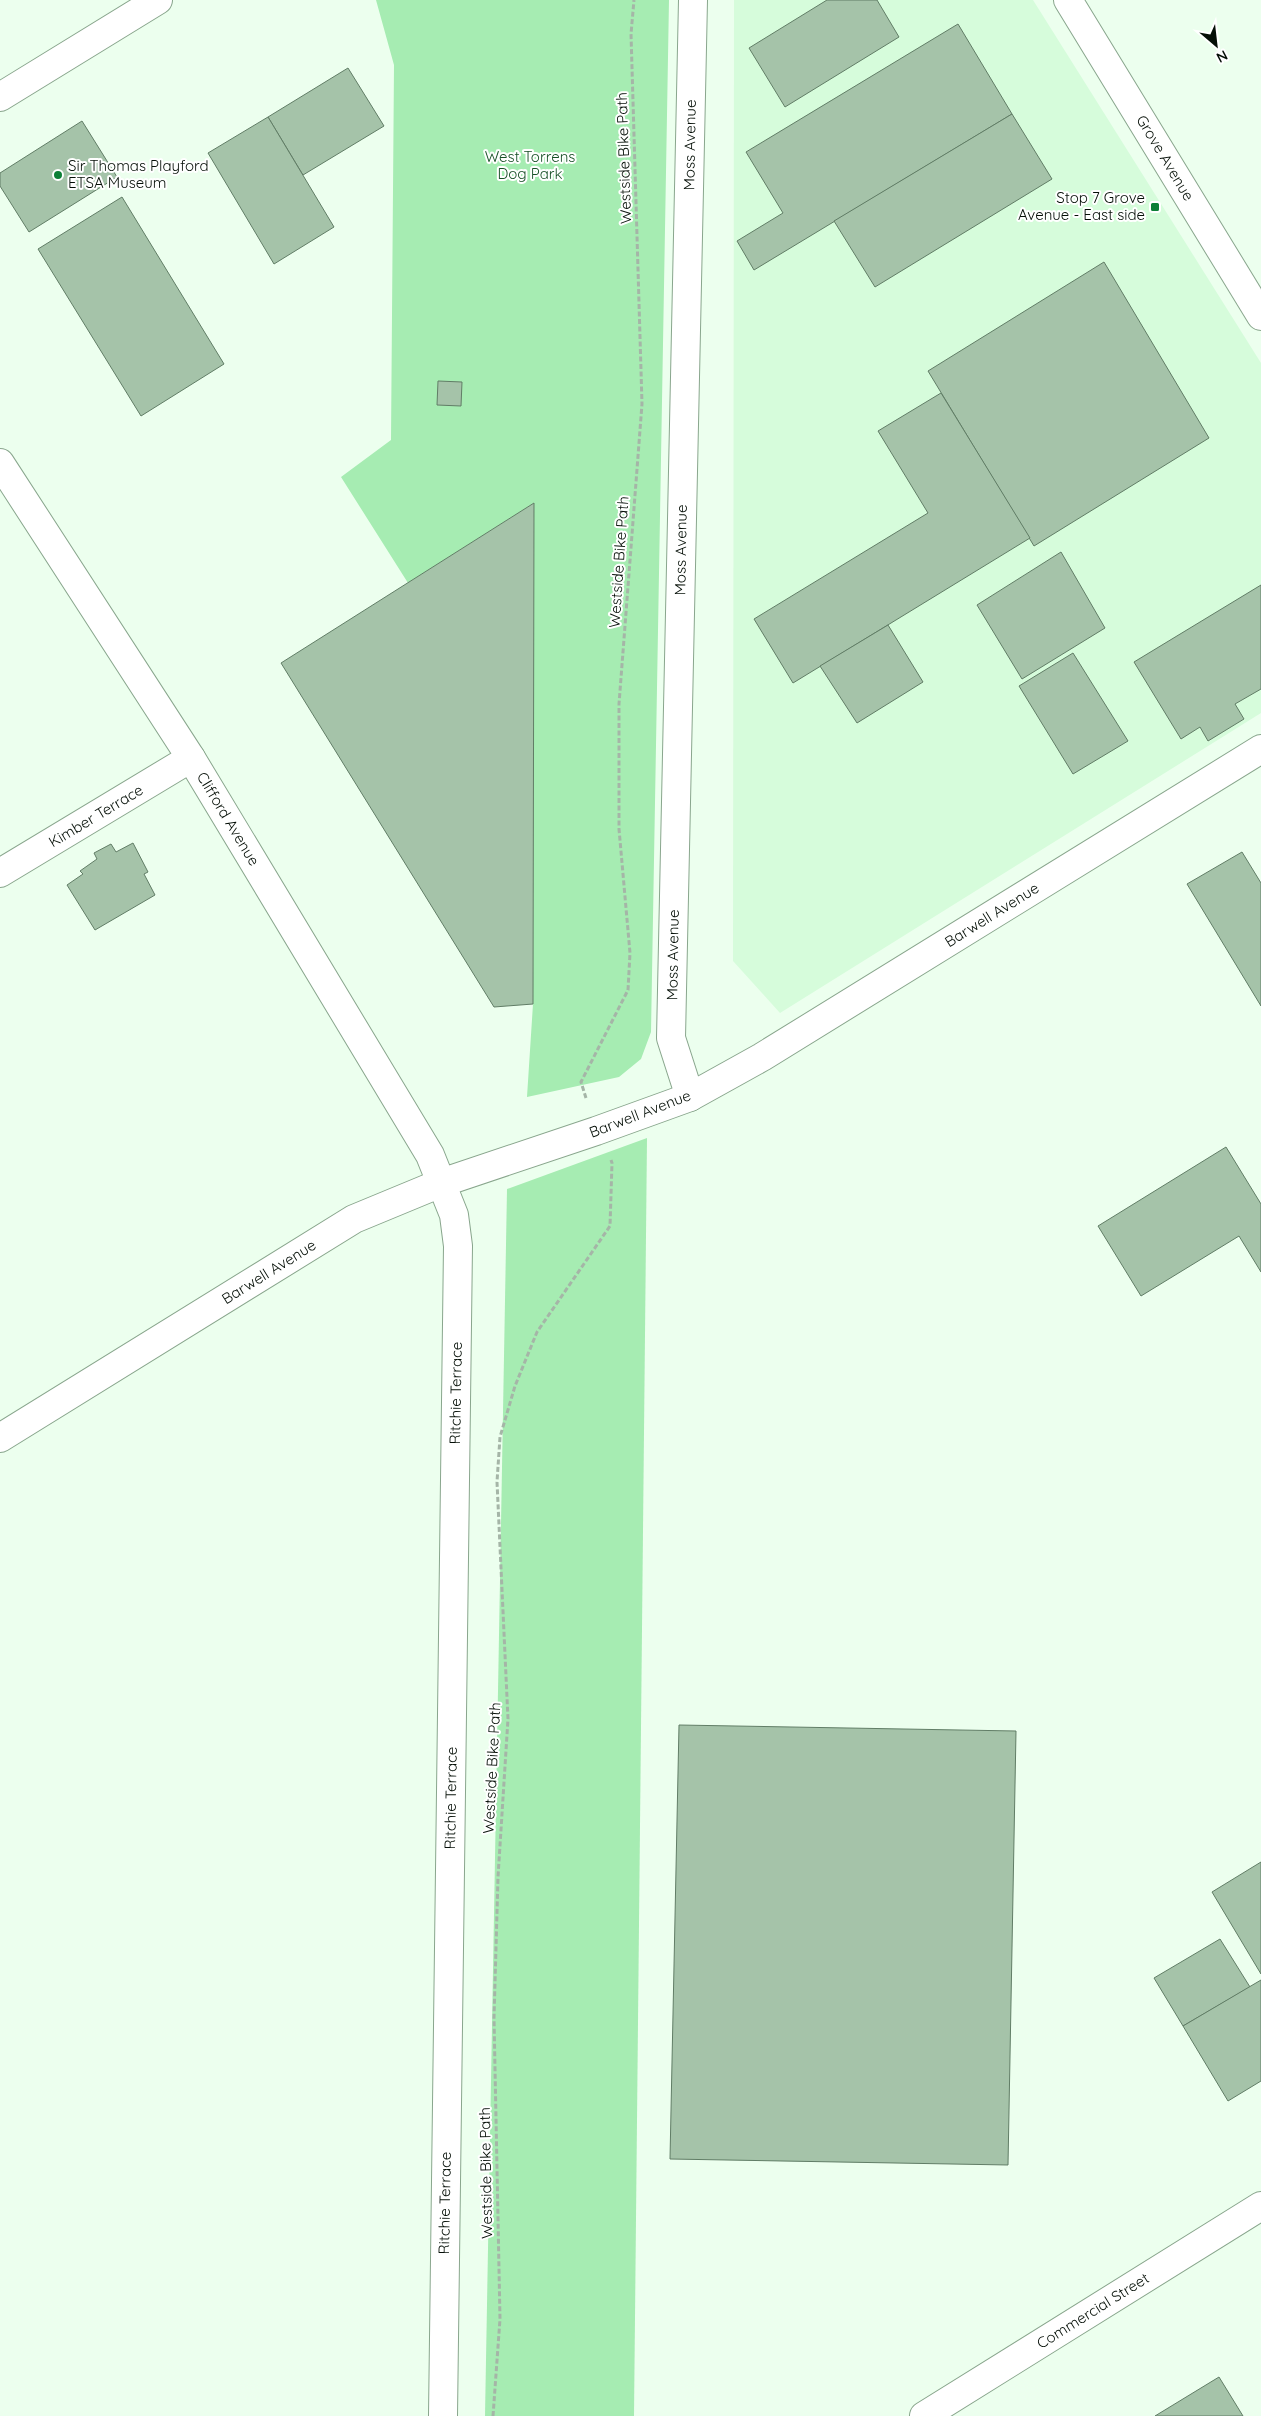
<svg xmlns="http://www.w3.org/2000/svg" width="1261" height="2416" viewBox="0 0 1261 2416" font-family="Quicksand,sans-serif">
  <style>
    .built { fill: #d6fcdb }
    .green { fill: #a6ecb2 }
    .building { fill: #a5c3a9; stroke: #617d66 }
    .lines { fill: none; stroke-linecap: round; stroke-linejoin: round }
    .minor-casing { stroke: #89a68d; stroke-width: 30 }
    .path { stroke: #a5b5a7; stroke-width: 3; stroke-dasharray: 5 2.5; stroke-linecap: butt }
    .minor { stroke: #fff; stroke-width: 28 }
    .poi-dot { fill: #0c7f36; stroke: #fff; stroke-width: 2 }
    .labels { text-anchor: middle; stroke-width: 4; stroke-linejoin: round; paint-order: stroke }
    .street-label { font-size: 15px; fill: #050f07; stroke: #fff }
    .park-label { font-size: 15px; fill: #164f25; stroke: #fff }
    .poi-label { font-size: 15px; fill: #050f07; stroke: #fff; text-anchor: start }
  </style>
  <rect width="100%" height="100%" fill="#ecffee"/>
  <path class="built" d="M 734,0 L 1033,0 L 1261,363 L 1261,713 L 780,1013 L 733,961 Z"/>
  <g class="green">
    <path d="M 376,0 L 669,0 L 651,1032 L 641,1059 L 619,1077 L 527,1097 L 533,1004 L 534,503 L 408,583 L 341,477 L 391,440 L 394,65 Z"/>
    <path d="M 647,1138 L 634,2416 L 485,2416 L 507,1189 Z"/>
  </g>
  <g class="building">
    <path d="M 827,0 L 877,0 L 899,37 L 785,107 L 749,48 Z"/>
    <path d="M 958,24 L 1012,114 L 754,270 L 737,241 L 783,213 L 746,152 Z"/>
    <path d="M 348,68 L 384,126 L 303,175 L 268,117 Z"/>
    <path d="M 1012,114 L 1052,179 L 875,287 L 834,221 Z"/>
    <path d="M 268,117 L 334,227 L 274,264 L 208,153 Z"/>
    <path d="M 82,121 L 117,177 L 29,232 L 0,186 L 0,173 Z"/>
    <path d="M 122,197 L 224,364 L 141,416 L 38,249 Z"/>
    <path d="M 1104,262 L 1209,438 L 1034,546 L 928,371 Z"/>
    <path d="M 438,381 L 462,382 L 461,406 L 437,405 Z"/>
    <path d="M 941,393 L 1030,538 L 793,683 L 754,619 L 928,513 L 878,431 Z"/>
    <path d="M 534,503 L 533,1004 L 494,1007 L 281,663 Z"/>
    <path d="M 1061,552 L 1105,628 L 1022,679 L 977,605 Z"/>
    <path d="M 1261,585 L 1261,689 L 1235,704 L 1244,719 L 1208,741 L 1200,727 L 1181,739 L 1134,662 Z"/>
    <path d="M 888,625 L 923,682 L 857,723 L 820,666 Z"/>
    <path d="M 1073,653 L 1128,741 L 1073,774 L 1019,686 Z"/>
    <path d="M 133,843 L 148,872 L 144,874 L 155,895 L 95,930 L 67,885 L 83,874 L 80,871 L 97,859 L 94,853 L 111,844 L 116,852 Z"/>
    <path d="M 1242,852 L 1261,883 L 1261,1006 L 1187,884 Z"/>
    <path d="M 1226,1147 L 1261,1204 L 1261,1272 L 1239,1236 L 1141,1296 L 1098,1226 Z"/>
    <path d="M 679,1725 L 1016,1731 L 1008,2165 L 670,2159 Z"/>
    <path d="M 1261,1862 L 1261,1974 L 1212,1892 Z"/>
    <path d="M 1220,1939 L 1250,1987 L 1183,2026 L 1154,1978 Z"/>
    <path d="M 1261,1980 L 1261,2081 L 1228,2101 L 1183,2026 Z"/>
    <path d="M 1219,2377 L 1243,2416 L 1155,2416 Z"/>
  </g>
  <g class="lines">
    <defs>
      <g id="minor">
        <path d="M 1068,0 L 1261,316"/>
        <path d="M 0,97 L 158,0"/>
        <path d="M 0,463 L 191,758 L 430,1155 L 454,1215 L 458,1246 L 443,2416"/>
        <path d="M 0,873 L 191,758"/>
        <path d="M 690,1097 L 671,1038 L 693,0"/>
        <path d="M 0,1438 L 354,1219 L 441,1183 L 596,1131 L 690,1097 L 762,1057 L 1261,749"/>
        <path d="M 924,2416 L 1261,2206"/>
      </g>
    </defs>
    <use href="#minor" class="minor-casing"/>
    <g class="path">
      <path d="M 586,1098 L 581,1082 L 628,990 L 630,953 L 619,829 L 619,704 L 642,404 L 631,34 L 634,0"/>
      <path d="M 493,2416 L 500,2319 L 494,2018 L 498,1877 L 508,1719 L 497,1482 L 500,1437 L 515,1386 L 537,1332 L 610,1226 L 612,1163 L 611,1160"/>
    </g>
    <use href="#minor" class="minor"/>
  </g>
  <g class="poi-dot">
    <circle cx="58" cy="175" r="5"/>
    <rect x="1150" y="202" width="10" height="10" rx="2.5"/>
  </g>
  <g class="labels">
    <g class="street-label">
      <text transform="translate(690 145) rotate(-89)" y="5">Moss Avenue</text>
      <text transform="translate(624 158) rotate(-92)" y="5">Westside Bike Path</text>
      <text transform="translate(1165 158) rotate(59)" y="5">Grove Avenue</text>
      <text transform="translate(681 550) rotate(-89)" y="5">Moss Avenue</text>
      <text transform="translate(619 562) rotate(-86)" y="5">Westside Bike Path</text>
      <text transform="translate(96 816) rotate(-31)" y="5">Kimber Terrace</text>
      <text transform="translate(228 819) rotate(59)" y="5">Clifford Avenue</text>
      <text transform="translate(992 915) rotate(-32)" y="5">Barwell Avenue</text>
      <text transform="translate(673 955) rotate(-89)" y="5">Moss Avenue</text>
      <text transform="translate(640 1114) rotate(-21)" y="5">Barwell Avenue</text>
      <text transform="translate(269 1272) rotate(-32)" y="5">Barwell Avenue</text>
      <text transform="translate(456 1393) rotate(-89)" y="5">Ritchie Terrace</text>
      <text transform="translate(492 1768) rotate(-87)" y="5">Westside Bike Path</text>
      <text transform="translate(451 1798) rotate(-89)" y="5">Ritchie Terrace</text>
      <text transform="translate(486 2173) rotate(-91)" y="5">Westside Bike Path</text>
      <text transform="translate(445 2203) rotate(-89)" y="5">Ritchie Terrace</text>
      <text transform="translate(1093 2311) rotate(-32)" y="5">Commercial Street</text>
    </g>
    <g class="park-label">
      <text x="530" y="162">West Torrens<tspan x="530" dy="17">Dog Park</tspan></text>
    </g>
    <g class="poi-label">
      <text x="68" y="171">Sir Thomas Playford<tspan x="68" dy="17">ETSA Museum</tspan></text>
      <text x="1145" y="203" text-anchor="end">Stop 7 Grove<tspan x="1145" dy="17">Avenue - East side</tspan></text>
    </g>
  </g>
  <g transform="translate(1216 45) rotate(152)" stroke="#ffffff" stroke-width="4" paint-order="stroke">
  <path d="M0-4L9 19L0 12L-9 19Z" fill="#050f07"/>
  <text y="-8" font-size="14" font-weight="bold" text-anchor="middle" fill="#050f07">N</text>
  </g>
</svg>
